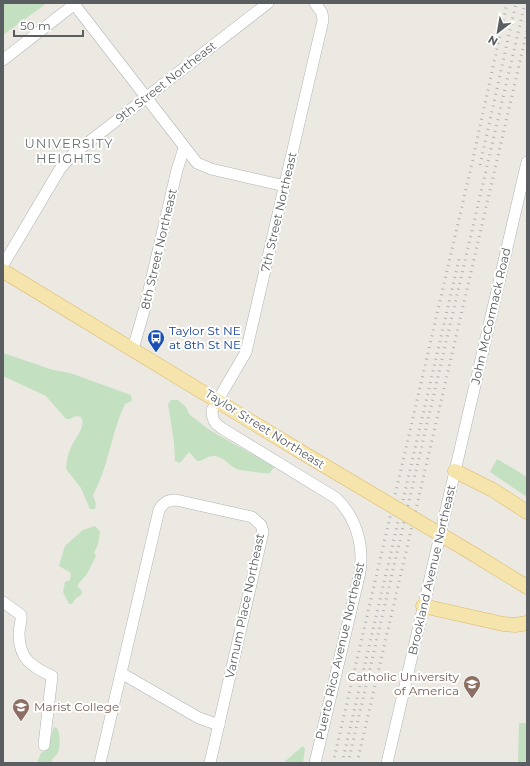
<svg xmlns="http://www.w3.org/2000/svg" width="530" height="766" viewBox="0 0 530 766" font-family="Montserrat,sans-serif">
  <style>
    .green { fill: #c3e0c1 }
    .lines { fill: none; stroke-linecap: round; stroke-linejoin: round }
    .minor-casing { stroke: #afb3b6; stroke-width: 12 }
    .major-casing { stroke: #e1b766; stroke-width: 15 }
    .minor { stroke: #fff; stroke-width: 11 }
    .major { stroke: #f5e5ad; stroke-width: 14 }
    .rail { stroke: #b0b1b1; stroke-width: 3; stroke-dasharray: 1 5; stroke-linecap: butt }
    .major-bridge-casing { stroke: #e1b766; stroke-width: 15; stroke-linecap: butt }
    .major-bridge { stroke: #f5e5ad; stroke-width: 14 }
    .labels { text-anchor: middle; stroke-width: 4; stroke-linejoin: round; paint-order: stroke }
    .street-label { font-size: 12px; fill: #5a5e61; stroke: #fff }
    .transit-label { font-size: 12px; fill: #164399; stroke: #fff; text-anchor: start }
    .education-label { font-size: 12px; fill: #785e54; stroke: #fff; text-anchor: end }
    .neighbourhood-label { font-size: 13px; letter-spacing: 1px; fill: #6b7073; stroke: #fff }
  </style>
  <rect width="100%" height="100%" fill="#ebe9e2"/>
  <g class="green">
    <path d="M 3,3 L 47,3 L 3,35 Z"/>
    <path d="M 3,353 L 53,370 L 70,373 L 131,395 L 132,401 L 125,404 C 111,433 109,466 93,495 L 96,504 L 95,509 L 90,509 L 81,488 L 66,469 C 67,462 67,456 70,450 C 73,440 87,427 81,417 L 76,416 L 70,419 L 66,419 L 46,396 L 3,376 Z"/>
    <path d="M 171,400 L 178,400 L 186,407 L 189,414 L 208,429 L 274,467 L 270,473 C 267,474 239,470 236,469 C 229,465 224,457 215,456 C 208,455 204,461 197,461 L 189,452 L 180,463 L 175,461 L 174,442 L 168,404 Z"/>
    <path d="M 497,459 L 527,477 L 527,497 L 490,472 Z"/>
    <path d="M 95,526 L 100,532 L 98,544 L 94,553 L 96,556 L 87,574 L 78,584 L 78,587 L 82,591 L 81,595 L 76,598 L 72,604 L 69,604 L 63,592 L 65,582 L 70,580 L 71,573 L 59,566 L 65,546 L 83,530 Z"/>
    <path d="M 519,723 L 527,723 L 527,763 L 518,763 Z"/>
    <path d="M 54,727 L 57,728 C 60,734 61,745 58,752 C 56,756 52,758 51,763 L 37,763 L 41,753 L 47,750 Z"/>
    <path d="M 303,746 L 305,749 L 303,763 L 283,763 Z"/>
  </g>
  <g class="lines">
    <defs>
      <g id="minor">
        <path d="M 74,4 L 197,163 L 211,169 L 285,186"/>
        <path d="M 3,60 L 76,3"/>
        <path d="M 3,265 L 60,169 L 72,155 L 268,3"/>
        <path d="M 133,349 L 145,307 L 177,170 L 184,148"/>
        <path d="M 3,602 L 21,615 C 22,621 19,627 19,634 C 19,659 32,667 52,676 L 44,745"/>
        <path d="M 121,673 L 199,718 L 219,725"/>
        <path d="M 100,763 L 159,510 C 163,503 167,500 176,500 L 252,517 L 261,525 L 263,532 L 210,763"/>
        <path d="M 315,763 L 360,572 C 364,545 356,517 336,498 L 223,429 C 215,424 212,420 212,410 L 246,352 L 323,20 L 322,13 L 315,3"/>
        <path d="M 387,763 L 527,162"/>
      </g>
      <g id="major">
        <path d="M 3,271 L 298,450"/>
        <path d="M 455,471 L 493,490 L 527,512"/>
        <path d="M 475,555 L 527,587"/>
        <path d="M 423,606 L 503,624 L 515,625 L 527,623"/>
      </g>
    </defs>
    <use href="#minor" class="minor-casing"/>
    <use href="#major" class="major-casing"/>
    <use href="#minor" class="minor"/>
    <use href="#major" class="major"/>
    <g class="rail">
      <path d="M 480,165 L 516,3"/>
      <path d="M 333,763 L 472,163 L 507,3"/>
      <path d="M 342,763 L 460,255"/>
      <path d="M 348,763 L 525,3"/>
      <path d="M 357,763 L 527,31"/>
    </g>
    <defs>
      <path id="major-bridge" d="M 298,450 L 475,555"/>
    </defs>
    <use href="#major-bridge" class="major-bridge-casing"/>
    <use href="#major-bridge" class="major-bridge"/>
  </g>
  <defs>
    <symbol id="bus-pin" viewBox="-11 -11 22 30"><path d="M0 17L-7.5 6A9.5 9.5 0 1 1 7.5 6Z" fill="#1a4fb4" stroke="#fff"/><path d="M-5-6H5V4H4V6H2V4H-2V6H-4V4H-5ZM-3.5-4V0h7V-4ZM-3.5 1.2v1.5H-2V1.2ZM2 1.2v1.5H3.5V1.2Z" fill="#fff"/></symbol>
    <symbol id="university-pin" viewBox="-11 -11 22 30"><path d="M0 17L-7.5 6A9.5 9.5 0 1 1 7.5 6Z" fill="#8d6e63" stroke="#fff"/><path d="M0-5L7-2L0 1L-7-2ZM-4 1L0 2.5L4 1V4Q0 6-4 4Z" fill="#fff"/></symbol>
  </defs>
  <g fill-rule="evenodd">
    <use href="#bus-pin" x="146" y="328" width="20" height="27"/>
    <use href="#university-pin" x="462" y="674" width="20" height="27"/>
    <use href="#university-pin" x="11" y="697" width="20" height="27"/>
  </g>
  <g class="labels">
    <g class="street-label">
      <text transform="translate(166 82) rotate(-38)" y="4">9th Street Northeast</text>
      <text transform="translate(279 212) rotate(-77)" y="4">7th Street Northeast</text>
      <text transform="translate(159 249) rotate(-77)" y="4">8th Street Northeast</text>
      <text transform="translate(491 316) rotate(-77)" y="4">John McCormack Road</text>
      <text transform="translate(265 429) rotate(32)" y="4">Taylor Street Northeast</text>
      <text transform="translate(432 570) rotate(-77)" y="4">Brookland Avenue Northeast</text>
      <text transform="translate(245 606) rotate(-78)" y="4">Varnum Place Northeast</text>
      <text transform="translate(340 651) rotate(-77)" y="4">Puerto Rico Avenue Northeast</text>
    </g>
    <g class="transit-label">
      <text x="169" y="335">Taylor St NE<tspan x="169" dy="14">at 8th St NE</tspan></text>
    </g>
    <g class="education-label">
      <text x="459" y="681">Catholic University<tspan x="459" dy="14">of America</tspan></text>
      <text x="34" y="711" text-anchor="start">Marist College</text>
    </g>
    <g class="neighbourhood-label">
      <text x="69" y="148">UNIVERSITY<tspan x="69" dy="15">HEIGHTS</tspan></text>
    </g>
  </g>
  <rect width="530" height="766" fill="none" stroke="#5a5e61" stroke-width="8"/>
  <g transform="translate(498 32) rotate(211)" stroke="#ffffff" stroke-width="3" paint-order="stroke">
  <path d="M0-3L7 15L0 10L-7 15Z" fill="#5a5e61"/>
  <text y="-6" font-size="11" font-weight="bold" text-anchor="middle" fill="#5a5e61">N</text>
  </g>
  <path d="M14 30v6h69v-6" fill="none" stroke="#5a5e61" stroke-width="2"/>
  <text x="20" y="30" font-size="12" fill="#5a5e61" stroke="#ffffff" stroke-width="3" paint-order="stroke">50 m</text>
</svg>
